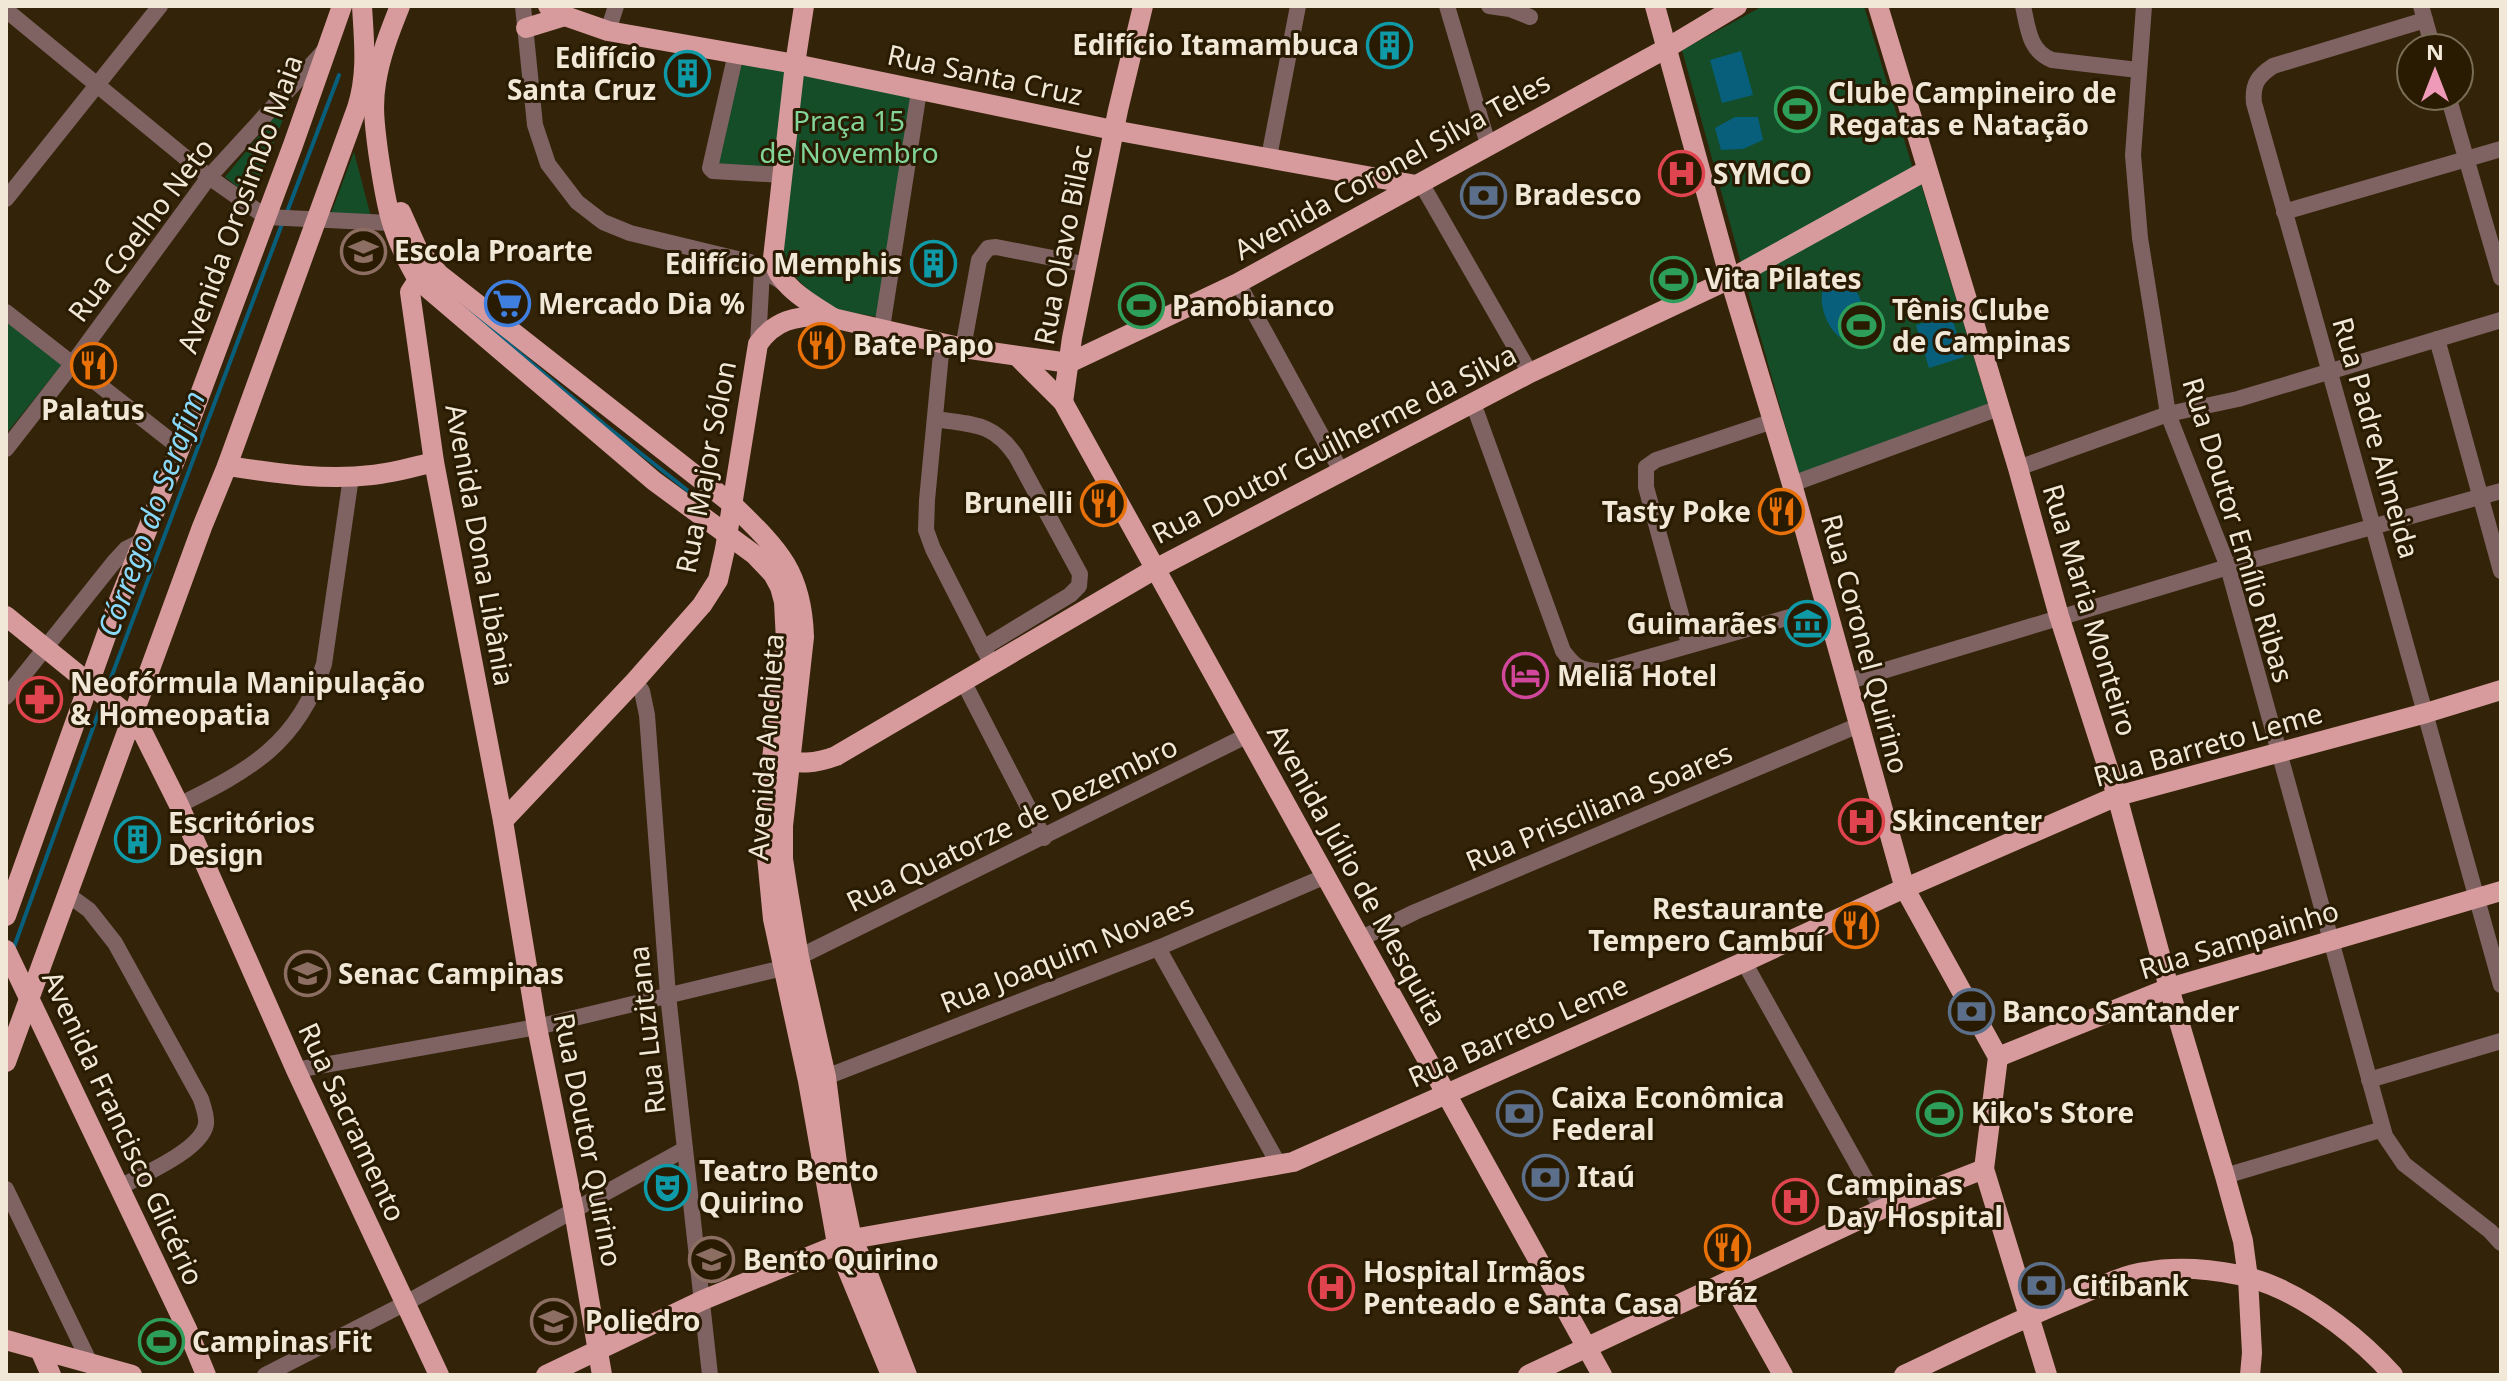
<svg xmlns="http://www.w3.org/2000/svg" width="2507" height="1381" viewBox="0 0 2507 1381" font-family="'Noto Sans',sans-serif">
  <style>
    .green { fill: #154d29 }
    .water { fill: #075f7b }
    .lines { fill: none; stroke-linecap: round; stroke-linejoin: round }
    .stream { stroke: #075f7b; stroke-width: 4 }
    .minor { stroke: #7f6262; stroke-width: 16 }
    .major { stroke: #d89b9d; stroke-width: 20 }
    .labels { text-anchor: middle; stroke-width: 6; stroke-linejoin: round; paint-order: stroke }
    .poi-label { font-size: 28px; font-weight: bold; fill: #f1e8d8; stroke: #291b01; text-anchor: start }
    .street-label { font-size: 28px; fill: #f1e8d8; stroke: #291b01 }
    .park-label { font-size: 28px; fill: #83d499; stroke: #291b01 }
    .water-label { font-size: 30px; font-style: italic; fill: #89d9fc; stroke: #291b01 }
  </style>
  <rect width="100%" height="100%" fill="#332409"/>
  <g class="green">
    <path d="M 1763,6 L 1864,6 L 1913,169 L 1741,263 L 1682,50 Z"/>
    <path d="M 735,53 L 795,64 L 782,175 L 706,170 Z"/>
    <path d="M 801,72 L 911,93 L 878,317 L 827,308 L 779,261 Z"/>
    <path d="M 293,94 L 252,198 L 225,177 Z"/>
    <path d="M 354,152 L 371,217 L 330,216 Z"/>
    <path d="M 1921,184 L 1988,404 L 1799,475 L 1745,281 Z"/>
    <path d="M 6,320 L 64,362 L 6,434 Z"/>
  </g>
  <g class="water">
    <path d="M 1741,51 L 1753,95 L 1722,103 L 1710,60 Z"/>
    <path d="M 1735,117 L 1758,117 L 1763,140 L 1743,149 L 1721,150 L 1715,128 Z"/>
    <path d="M 1837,275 L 1845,277 C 1856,288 1863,300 1864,316 C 1864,330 1851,349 1836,334 C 1822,320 1812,283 1837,275 Z"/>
    <path d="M 1951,314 L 1964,357 L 1929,368 L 1916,325 Z"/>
  </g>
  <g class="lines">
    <g class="stream">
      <path d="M 287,212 L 339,75"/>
      <path d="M 467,309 L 605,425 L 706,505"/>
      <path d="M 106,691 L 282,224"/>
      <path d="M 14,947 L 102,703"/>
    </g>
    <g class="minor">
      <path d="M 523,6 L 535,125 L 548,164 L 577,202 L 603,222 L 630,233 L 750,262 L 785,284"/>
      <path d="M 1447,6 L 1488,144"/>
      <path d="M 1489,6 L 1510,9 L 1530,17"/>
      <path d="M 2023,6 C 2028,28 2029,51 2052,60 L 2138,70"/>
      <path d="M 2144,6 L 2133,155 L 2140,238 L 2168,414 L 2228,567 L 2385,1136 L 2404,1164 L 2490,1231 L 2501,1243"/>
      <path d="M 2421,6 L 2433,48"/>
      <path d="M 6,10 L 209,177 L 266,217 L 390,223"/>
      <path d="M 2425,20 L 2273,66 C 2258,76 2252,84 2254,103 C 2337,397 2421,691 2501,985"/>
      <path d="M 608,31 L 616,6"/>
      <path d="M 736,53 L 710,168 L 713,171 L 782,175"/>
      <path d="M 2448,96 L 2501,278"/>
      <path d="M 1269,157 L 1298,6"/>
      <path d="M 1421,183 L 1530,373"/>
      <path d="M 6,199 L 160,6"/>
      <path d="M 2284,212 L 2501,149"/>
      <path d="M 1238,283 L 1341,471"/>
      <path d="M 6,312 L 180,448"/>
      <path d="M 882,328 L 919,91"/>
      <path d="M 2437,339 L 2501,571"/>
      <path d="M 942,343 L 927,500 L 926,530 L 933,549 L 987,655"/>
      <path d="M 758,344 L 762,270"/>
      <path d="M 963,348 L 979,260 L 988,248 L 996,247 L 1088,265"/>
      <path d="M 1473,403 L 1563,651 C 1575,667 1579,670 1600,671 L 1825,607"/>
      <path d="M 935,419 C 973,425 993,422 1016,456 L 1080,574 L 1079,586 L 1070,595 L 983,648"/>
      <path d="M 6,449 L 73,363 L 209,177 L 324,51"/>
      <path d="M 2018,468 L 2168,414 L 2238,399 L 2501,320"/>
      <path d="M 1792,484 L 1999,408"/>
      <path d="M 1689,644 L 1646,487 L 1646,467 L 1656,460 L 1773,421"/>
      <path d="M 635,681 L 642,691 L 647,715 L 668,995 L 710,1375"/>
      <path d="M 1846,682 L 2228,567 L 2501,491"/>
      <path d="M 964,683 L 1044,838"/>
      <path d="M 6,697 L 114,562 L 126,549 L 144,540"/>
      <path d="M 179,805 C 250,770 298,744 324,664 L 351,477"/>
      <path d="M 67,894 L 89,910 L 115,943 L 201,1099 C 203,1106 207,1116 206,1124 C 202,1150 142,1175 120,1187"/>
      <path d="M 1360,939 L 1415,912 L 1859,725"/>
      <path d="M 1158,948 L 1279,1165"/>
      <path d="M 799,957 L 1248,735"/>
      <path d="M 1744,962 L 1882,1209"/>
      <path d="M 296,1070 L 537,1027 L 783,968"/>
      <path d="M 826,1077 L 1158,948 L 1326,876"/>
      <path d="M 2369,1080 L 2501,1041"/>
      <path d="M 2225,1176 L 2383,1129"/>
      <path d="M 6,1189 L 90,1363"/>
      <path d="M 265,1375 L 404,1304 L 685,1149"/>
    </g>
    <g class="major">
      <path d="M 400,6 C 390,31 380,56 376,83 C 372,106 375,128 378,151 C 386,205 390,232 418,280 L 654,481 L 755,555 L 773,574 L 780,587 L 784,602 L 786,641 L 772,759 L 767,823 L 767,857 L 773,919 L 808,1081 L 837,1244 L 891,1375"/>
      <path d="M 548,6 L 565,16 L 608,31 L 795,64 L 1113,130 L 1416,185"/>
      <path d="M 804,6 L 795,64 L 773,258 C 777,285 811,304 832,317"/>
      <path d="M 1655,6 L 1730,279 L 1792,484 L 1905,889 L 1998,1057 L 1984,1169 L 2047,1375"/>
      <path d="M 1878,6 L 2018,468 L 2059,616 L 2117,796 L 2169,988 L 2225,1176 L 2243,1241 L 2248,1278 L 2252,1353 L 2250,1375"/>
      <path d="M 526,28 L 565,16"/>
      <path d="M 401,212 L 418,250 L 439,274 L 732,504 C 777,548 802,570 804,637 L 783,826 L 783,859 L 787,885 L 799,957 L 826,1077 L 838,1171 L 852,1239 L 864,1264 L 907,1375"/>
      <path d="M 418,280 L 410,292 L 434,462 L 503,821 L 537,1027 L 574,1211 L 602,1375"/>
      <path d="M 1018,357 L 1063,402 L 1602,1375"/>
      <path d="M 1069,363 L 1238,283 L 1667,48 L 1737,6"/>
      <path d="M 1063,402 L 1072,338 L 1118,110 L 1143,6"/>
      <path d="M 227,466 C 275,473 324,481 372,475 C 393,473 413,467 434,462"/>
      <path d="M 6,616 L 133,719 L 144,735 L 179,805 L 296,1070 L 439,1375"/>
      <path d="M 777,760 C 799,764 815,764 836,756 L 1155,569 L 1530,373 L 1730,279 L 1927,170"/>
      <path d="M 503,821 L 635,681 L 702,605 L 718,580 L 725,549 L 758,344 C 775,320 795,316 824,316 L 963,348 L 1069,363"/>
      <path d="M 6,916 L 116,608 L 180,448 L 293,145 L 342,6"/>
      <path d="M 6,950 L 187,1329 L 206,1375"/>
      <path d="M 1998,1057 L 2169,988 L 2501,891"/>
      <path d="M 6,1062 L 202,527 L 227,466 L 357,108 C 368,74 364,41 362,6"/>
      <path d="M 1730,1280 L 1783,1375"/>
      <path d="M 6,1340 L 132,1375"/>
      <path d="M 40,1350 L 51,1375"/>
      <path d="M 546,1375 L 703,1300 L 852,1239 L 1293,1162 L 1744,962 L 1894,893 L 2117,796 L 2426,713 L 2501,690"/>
      <path d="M 1528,1375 L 1882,1209 L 1984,1169"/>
      <path d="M 1904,1375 C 1959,1349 2014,1322 2070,1299 C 2095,1289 2119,1276 2145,1272 C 2182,1265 2236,1270 2271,1285 C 2315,1303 2362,1340 2393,1375"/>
    </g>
  </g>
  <defs>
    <symbol id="building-ring" viewBox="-11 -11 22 22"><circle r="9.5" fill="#291b01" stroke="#0f9aa8" stroke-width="1.5"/><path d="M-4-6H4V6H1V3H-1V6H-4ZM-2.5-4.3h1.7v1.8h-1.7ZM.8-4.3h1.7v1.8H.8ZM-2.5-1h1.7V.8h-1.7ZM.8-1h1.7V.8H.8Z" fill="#0f9aa8"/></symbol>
    <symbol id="stadium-ring" viewBox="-11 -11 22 22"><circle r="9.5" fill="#291b01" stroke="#2e9e5b" stroke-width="1.5"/><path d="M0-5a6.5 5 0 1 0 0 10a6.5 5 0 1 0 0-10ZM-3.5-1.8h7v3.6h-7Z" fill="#2e9e5b"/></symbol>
    <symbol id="hospital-ring" viewBox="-11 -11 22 22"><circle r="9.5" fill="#291b01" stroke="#e0444e" stroke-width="1.5"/><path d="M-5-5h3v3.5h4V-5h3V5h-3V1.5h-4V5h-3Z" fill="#e0444e"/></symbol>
    <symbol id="bank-ring" viewBox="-11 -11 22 22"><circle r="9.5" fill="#291b01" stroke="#5c6f8a" stroke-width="1.5"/><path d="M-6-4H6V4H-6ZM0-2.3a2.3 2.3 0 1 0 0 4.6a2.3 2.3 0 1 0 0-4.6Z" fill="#5c6f8a"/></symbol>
    <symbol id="university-ring" viewBox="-11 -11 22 22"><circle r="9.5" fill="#291b01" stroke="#8d6e63" stroke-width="1.5"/><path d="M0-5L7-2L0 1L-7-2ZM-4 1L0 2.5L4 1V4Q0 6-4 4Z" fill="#8d6e63"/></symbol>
    <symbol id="supermarket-ring" viewBox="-11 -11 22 22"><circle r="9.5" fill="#291b01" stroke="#3f7fe0" stroke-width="1.5"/><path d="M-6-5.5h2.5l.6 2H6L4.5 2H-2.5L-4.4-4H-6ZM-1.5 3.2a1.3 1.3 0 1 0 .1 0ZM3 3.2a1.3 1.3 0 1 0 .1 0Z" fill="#3f7fe0"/></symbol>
    <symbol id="restaurant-ring" viewBox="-11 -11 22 22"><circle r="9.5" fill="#291b01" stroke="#e8710a" stroke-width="1.5"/><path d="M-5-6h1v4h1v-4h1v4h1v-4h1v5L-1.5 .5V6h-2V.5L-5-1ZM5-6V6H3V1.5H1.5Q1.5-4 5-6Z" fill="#e8710a"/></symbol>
    <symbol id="museum-ring" viewBox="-11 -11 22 22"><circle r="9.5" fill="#291b01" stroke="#0f9aa8" stroke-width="1.5"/><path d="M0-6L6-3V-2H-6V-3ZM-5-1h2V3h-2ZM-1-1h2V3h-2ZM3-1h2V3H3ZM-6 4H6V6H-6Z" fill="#0f9aa8"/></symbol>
    <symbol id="hotel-ring" viewBox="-11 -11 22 22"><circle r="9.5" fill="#291b01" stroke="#d1479c" stroke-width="1.5"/><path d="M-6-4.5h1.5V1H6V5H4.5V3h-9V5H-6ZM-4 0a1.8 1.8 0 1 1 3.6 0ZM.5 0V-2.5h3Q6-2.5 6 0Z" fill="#d1479c"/></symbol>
    <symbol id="pharmacy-ring" viewBox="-11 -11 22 22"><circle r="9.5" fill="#291b01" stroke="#e0444e" stroke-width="1.5"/><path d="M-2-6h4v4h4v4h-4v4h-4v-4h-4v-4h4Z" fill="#e0444e"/></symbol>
    <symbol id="theatre-ring" viewBox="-11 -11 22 22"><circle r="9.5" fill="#291b01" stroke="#0f9aa8" stroke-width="1.5"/><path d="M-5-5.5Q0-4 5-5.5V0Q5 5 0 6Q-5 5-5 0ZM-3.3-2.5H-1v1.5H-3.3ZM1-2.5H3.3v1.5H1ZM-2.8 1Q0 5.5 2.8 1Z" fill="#0f9aa8"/></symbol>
  </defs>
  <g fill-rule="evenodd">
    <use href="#building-ring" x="1364" y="20" width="51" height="51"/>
    <use href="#building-ring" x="662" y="48" width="51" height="51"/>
    <use href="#stadium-ring" x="1772" y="84" width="51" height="51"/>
    <use href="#hospital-ring" x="1656" y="148" width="51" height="51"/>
    <use href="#bank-ring" x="1458" y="170" width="51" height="51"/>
    <use href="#university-ring" x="338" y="226" width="51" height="51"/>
    <use href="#building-ring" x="908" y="238" width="51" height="51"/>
    <use href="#stadium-ring" x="1648" y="254" width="51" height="51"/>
    <use href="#supermarket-ring" x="482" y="278" width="51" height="51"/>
    <use href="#stadium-ring" x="1116" y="280" width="51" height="51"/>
    <use href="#stadium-ring" x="1836" y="300" width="51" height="51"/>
    <use href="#restaurant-ring" x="796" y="320" width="51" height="51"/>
    <use href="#restaurant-ring" x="68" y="340" width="51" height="51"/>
    <use href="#restaurant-ring" x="1078" y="478" width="51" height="51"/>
    <use href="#restaurant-ring" x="1756" y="486" width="51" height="51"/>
    <use href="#museum-ring" x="1782" y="598" width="51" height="51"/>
    <use href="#hotel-ring" x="1500" y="650" width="51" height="51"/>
    <use href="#pharmacy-ring" x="14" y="674" width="51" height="51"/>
    <use href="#hospital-ring" x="1836" y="796" width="51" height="51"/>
    <use href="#building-ring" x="112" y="814" width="51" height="51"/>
    <use href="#restaurant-ring" x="1830" y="900" width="51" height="51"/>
    <use href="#university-ring" x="282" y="948" width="51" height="51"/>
    <use href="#bank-ring" x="1946" y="986" width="51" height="51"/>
    <use href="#stadium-ring" x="1914" y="1088" width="51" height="51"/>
    <use href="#bank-ring" x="1494" y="1088" width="51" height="51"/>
    <use href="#bank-ring" x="1520" y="1152" width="51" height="51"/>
    <use href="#theatre-ring" x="642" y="1162" width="51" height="51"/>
    <use href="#hospital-ring" x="1770" y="1176" width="51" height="51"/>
    <use href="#restaurant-ring" x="1702" y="1222" width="51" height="51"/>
    <use href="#university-ring" x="686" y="1234" width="51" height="51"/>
    <use href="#bank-ring" x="2016" y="1260" width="51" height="51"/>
    <use href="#hospital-ring" x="1306" y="1262" width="51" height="51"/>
    <use href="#university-ring" x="528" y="1296" width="51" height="51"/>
    <use href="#stadium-ring" x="136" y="1316" width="51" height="51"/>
  </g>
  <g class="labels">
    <g class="poi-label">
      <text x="1359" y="55" text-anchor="end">Edifício Itamambuca</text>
      <text x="656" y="68" text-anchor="end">Edifício<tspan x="656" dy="32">Santa Cruz</tspan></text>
      <text x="1828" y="103">Clube Campineiro de<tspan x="1828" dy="32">Regatas e Natação</tspan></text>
      <text x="1713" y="184">SYMCO</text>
      <text x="1514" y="205">Bradesco</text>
      <text x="394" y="261">Escola Proarte</text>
      <text x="902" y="274" text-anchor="end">Edifício Memphis</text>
      <text x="1705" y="289">Vita Pilates</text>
      <text x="538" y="314">Mercado Dia %</text>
      <text x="1172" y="316">Panobianco</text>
      <text x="1892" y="320">Tênis Clube<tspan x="1892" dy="32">de Campinas</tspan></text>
      <text x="853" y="355">Bate Papo</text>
      <text x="93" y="420" text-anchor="middle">Palatus</text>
      <text x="1073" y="513" text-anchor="end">Brunelli</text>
      <text x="1751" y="522" text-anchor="end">Tasty Poke</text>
      <text x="1777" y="634" text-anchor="end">Guimarães</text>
      <text x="1557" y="686">Meliã Hotel</text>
      <text x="70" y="693">Neofórmula Manipulação<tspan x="70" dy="32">&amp; Homeopatia</tspan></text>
      <text x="1892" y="831">Skincenter</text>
      <text x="168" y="833">Escritórios<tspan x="168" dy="32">Design</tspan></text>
      <text x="1824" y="919" text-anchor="end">Restaurante<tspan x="1824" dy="32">Tempero Cambuí</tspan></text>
      <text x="338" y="984">Senac Campinas</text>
      <text x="2002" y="1022">Banco Santander</text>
      <text x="1551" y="1108">Caixa Econômica<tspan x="1551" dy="32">Federal</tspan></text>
      <text x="1971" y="1123">Kiko's Store</text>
      <text x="699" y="1181">Teatro Bento<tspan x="699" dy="32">Quirino</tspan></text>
      <text x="1577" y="1187">Itaú</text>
      <text x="1826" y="1195">Campinas<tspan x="1826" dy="32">Day Hospital</tspan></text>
      <text x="743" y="1270">Bento Quirino</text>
      <text x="1363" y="1282">Hospital Irmãos<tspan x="1363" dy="32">Penteado e Santa Casa</tspan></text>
      <text x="2072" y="1296">Citibank</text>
      <text x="1727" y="1302" text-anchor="middle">Bráz</text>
      <text x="585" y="1331">Poliedro</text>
      <text x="192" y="1352">Campinas Fit</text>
    </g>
    <g class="street-label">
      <text transform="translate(985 75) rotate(12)" y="10">Rua Santa Cruz</text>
      <text transform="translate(1392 166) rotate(-29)" y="10">Avenida Coronel Silva Teles</text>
      <text transform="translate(240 204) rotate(-70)" y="10">Avenida Orosimbo Maia</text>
      <text transform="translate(141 230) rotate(-53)" y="10">Rua Coelho Neto</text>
      <text transform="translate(1063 245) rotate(-79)" y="10">Rua Olavo Bilac</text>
      <text transform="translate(2376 438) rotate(74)" y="10">Rua Padre Almeida</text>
      <text transform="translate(1334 444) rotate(-27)" y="10">Rua Doutor Guilherme da Silva</text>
      <text transform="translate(706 467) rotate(-79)" y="10">Rua Major Sólon</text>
      <text transform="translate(2238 530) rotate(73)" y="10">Rua Doutor Emílio Ribas</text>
      <text transform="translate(480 545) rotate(80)" y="10">Avenida Dona Libânia</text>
      <text transform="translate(2090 610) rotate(73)" y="10">Rua Maria Monteiro</text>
      <text transform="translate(1865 644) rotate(75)" y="10">Rua Coronel Quirino</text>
      <text transform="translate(2208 745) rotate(-16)" y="10">Rua Barreto Leme</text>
      <text transform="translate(766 747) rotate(-86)" y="10">Avenida Anchieta</text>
      <text transform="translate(1599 807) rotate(-23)" y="10">Rua Prisciliana Soares</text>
      <text transform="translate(1012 824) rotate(-26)" y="10">Rua Quatorze de Dezembro</text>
      <text transform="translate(1357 875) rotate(61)" y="10">Avenida Júlio de Mesquita</text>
      <text transform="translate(2239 940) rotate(-17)" y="10">Rua Sampainho</text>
      <text transform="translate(1067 954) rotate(-22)" y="10">Rua Joaquim Novaes</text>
      <text transform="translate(647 1030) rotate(-96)" y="10">Rua Luzitana</text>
      <text transform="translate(1518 1031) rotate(-24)" y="10">Rua Barreto Leme</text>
      <text transform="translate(352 1122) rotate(65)" y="10">Rua Sacramento</text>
      <text transform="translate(123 1128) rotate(65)" y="10">Avenida Francisco Glicério</text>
      <text transform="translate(588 1140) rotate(79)" y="10">Rua Doutor Quirino</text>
    </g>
    <g class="park-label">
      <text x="849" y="131">Praça 15<tspan x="849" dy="32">de Novembro</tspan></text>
    </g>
    <g class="water-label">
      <text transform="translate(152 514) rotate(-70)" y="10">Córrego do Serafim</text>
    </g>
  </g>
  <rect width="2507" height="1381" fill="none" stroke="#f1e8d8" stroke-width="16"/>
  <g transform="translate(2435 72)"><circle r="38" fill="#291b01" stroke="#796d57" stroke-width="2"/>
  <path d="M0-6L14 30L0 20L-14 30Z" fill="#ef9ab8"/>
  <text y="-12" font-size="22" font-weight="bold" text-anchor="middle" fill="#f1e8d8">N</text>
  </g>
</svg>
